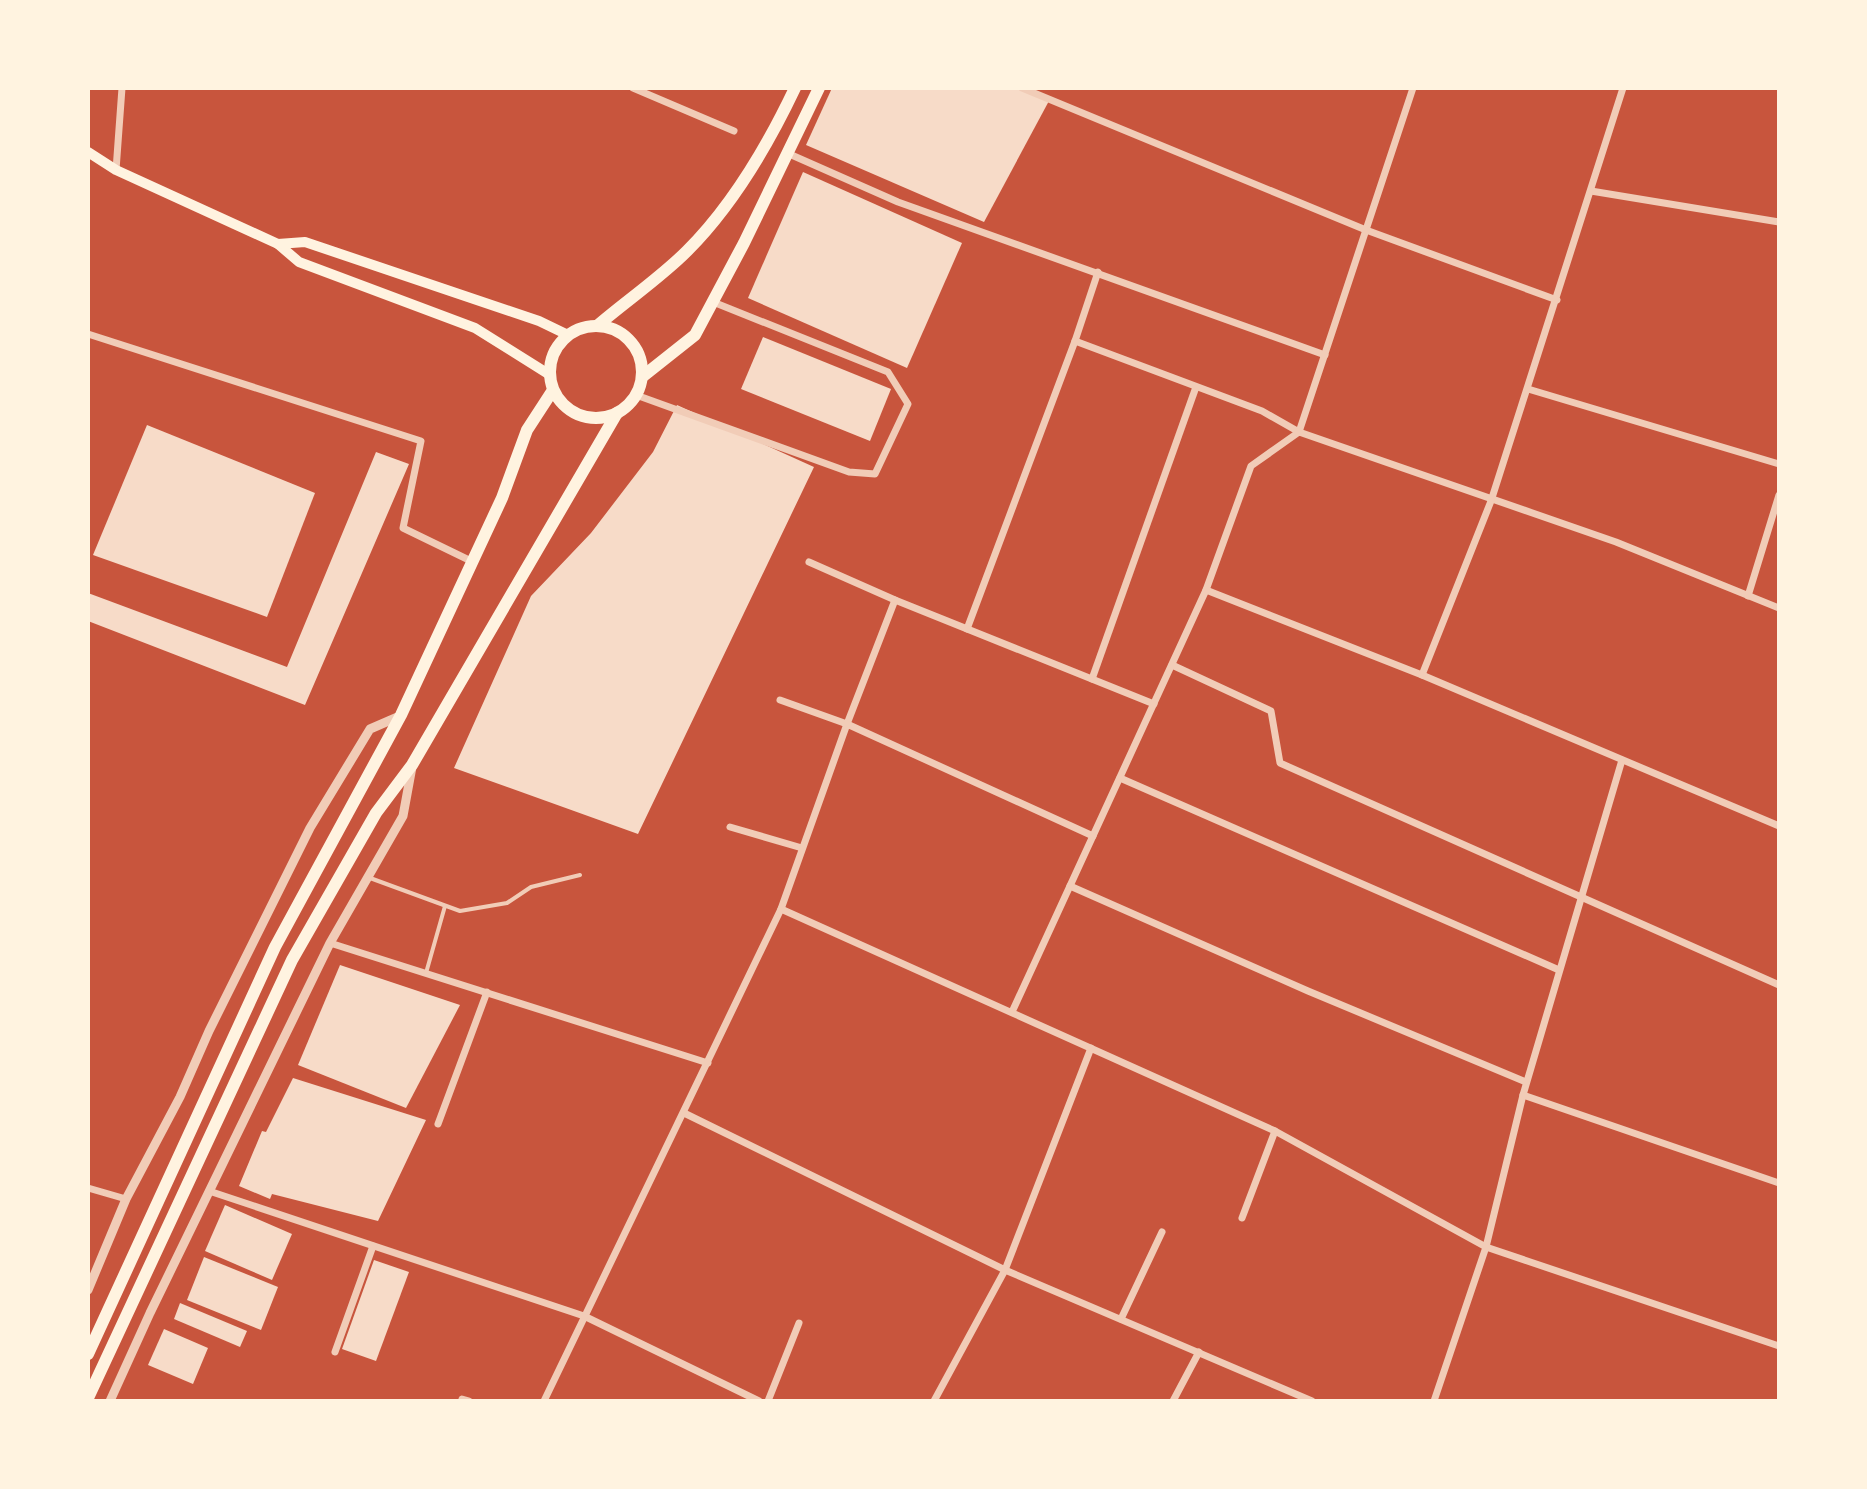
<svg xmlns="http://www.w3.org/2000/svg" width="1867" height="1489" viewBox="0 0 1867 1489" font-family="'Golos Text',sans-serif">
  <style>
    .building { fill: #f7dbc8 }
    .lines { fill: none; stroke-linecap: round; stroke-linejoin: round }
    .service { stroke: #f1ccb7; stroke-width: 4 }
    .minor { stroke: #f1ccb7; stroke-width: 7 }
    .tertiary { stroke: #f1ccb7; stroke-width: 9 }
    .secondary { stroke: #fff3e0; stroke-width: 10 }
    .trunk { stroke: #fff3e0; stroke-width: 12 }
  </style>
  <rect width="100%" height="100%" fill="#c8553d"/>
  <g class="building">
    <path d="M 832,88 L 1022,88 L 1050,99 L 984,222 L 806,145 Z"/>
    <path d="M 803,172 L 962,243 L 907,368 L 748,298 Z"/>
    <path d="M 763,337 L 891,389 L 870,441 L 741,389 Z"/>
    <path d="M 677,405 L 814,467 L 638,834 L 454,768 L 531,596 L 591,533 L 653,452 Z"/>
    <path d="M 147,425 L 315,493 L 267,617 L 93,555 Z"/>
    <path d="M 376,452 L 409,464 L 305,705 L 88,621 L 88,593 L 287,667 Z"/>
    <path d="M 340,965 L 460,1005 L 406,1108 L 298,1065 Z"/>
    <path d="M 293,1078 L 426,1120 L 378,1221 L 272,1194 L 270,1199 L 239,1186 L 262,1131 L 266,1132 Z"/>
    <path d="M 225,1205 L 292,1234 L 272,1280 L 205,1251 Z"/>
    <path d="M 204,1257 L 278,1287 L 261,1330 L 187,1300 Z"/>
    <path d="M 374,1260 L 409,1272 L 376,1361 L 342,1349 Z"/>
    <path d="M 180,1303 L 247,1331 L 240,1347 L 174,1319 Z"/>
    <path d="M 164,1329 L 208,1348 L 193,1384 L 148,1365 Z"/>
  </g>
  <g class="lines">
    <g class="service">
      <path d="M 370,878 L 460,911 L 507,903 L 531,887 L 580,875"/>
      <path d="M 426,973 L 445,906"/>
    </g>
    <g class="minor">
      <path d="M 633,88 L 734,131"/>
      <path d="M 1022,88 L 1366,230 L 1557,300"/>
      <path d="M 787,153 L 898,202 L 1325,355"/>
      <path d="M 116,170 L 122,88"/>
      <path d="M 1591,191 L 1779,222"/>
      <path d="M 88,334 L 421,441 L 403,528 L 471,561"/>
      <path d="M 1075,341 L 1262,411 L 1299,432 L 1616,542 L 1779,608"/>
      <path d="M 1528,389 L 1779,464"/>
      <path d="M 636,395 L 849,472 L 875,474 L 908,404 L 888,372 L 713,302"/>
      <path d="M 1299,432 L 1413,88"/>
      <path d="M 809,562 L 895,600 L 1154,704"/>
      <path d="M 1206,590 L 1422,675 L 1779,826"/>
      <path d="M 1748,596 L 1779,495"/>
      <path d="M 967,629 L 1075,341 L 1098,272"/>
      <path d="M 1172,665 L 1271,711 L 1280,763 L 1779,985"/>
      <path d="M 1422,675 L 1491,501 L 1623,88"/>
      <path d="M 1092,679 L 1196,387"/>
      <path d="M 780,700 L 847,724 L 895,600"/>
      <path d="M 1120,778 L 1559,970"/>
      <path d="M 730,827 L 802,848"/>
      <path d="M 1070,886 L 1308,991 L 1526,1082"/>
      <path d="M 781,909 L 1275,1131 L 1486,1247 L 1779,1346"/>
      <path d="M 330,943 L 708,1063"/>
      <path d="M 1012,1012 L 1206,590 L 1251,466 L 1299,432"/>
      <path d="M 1523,1095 L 1779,1183"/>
      <path d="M 684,1113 L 1005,1270 L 1312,1401"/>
      <path d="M 438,1124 L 487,992"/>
      <path d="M 88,1188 L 126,1199"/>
      <path d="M 209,1191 L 584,1316 L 759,1401"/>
      <path d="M 1242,1218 L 1275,1131"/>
      <path d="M 1121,1319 L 1162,1232"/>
      <path d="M 335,1352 L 373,1246"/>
      <path d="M 462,1399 L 469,1401"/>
      <path d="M 544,1401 L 781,909 L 847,724 L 1093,836"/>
      <path d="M 768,1401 L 799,1323"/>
      <path d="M 934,1401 L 1005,1270 L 1091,1048"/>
      <path d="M 1173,1401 L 1199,1352"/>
      <path d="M 1434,1401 L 1486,1247 L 1523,1095 L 1622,760"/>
    </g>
    <g class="tertiary">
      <path d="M 88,1290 L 126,1199 L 180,1097 L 209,1031 L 310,828 L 370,729 L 400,716"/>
      <path d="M 110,1401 L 150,1313 L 330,943 L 403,816 L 412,767"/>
    </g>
    <g class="secondary">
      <path d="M 88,152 L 116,170 L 278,244 L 299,262 L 475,328 L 550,375"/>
      <path d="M 278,244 L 305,242 L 539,321 L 568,335"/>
    </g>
    <g class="trunk">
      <path d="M 597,326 C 626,301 660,278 687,251 C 733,205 767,147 795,88"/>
      <circle cx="596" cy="372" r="46"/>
      <path d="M 642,377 L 695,335 L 744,243 L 819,88"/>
      <path d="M 88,1354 L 275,947 L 401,715 L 502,498 L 527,430 L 553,390"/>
      <path d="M 88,1398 L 292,960 L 376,813 L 412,765 L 617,413"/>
    </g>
  </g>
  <rect width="1867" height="1489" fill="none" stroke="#fff3e0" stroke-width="180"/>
</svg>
